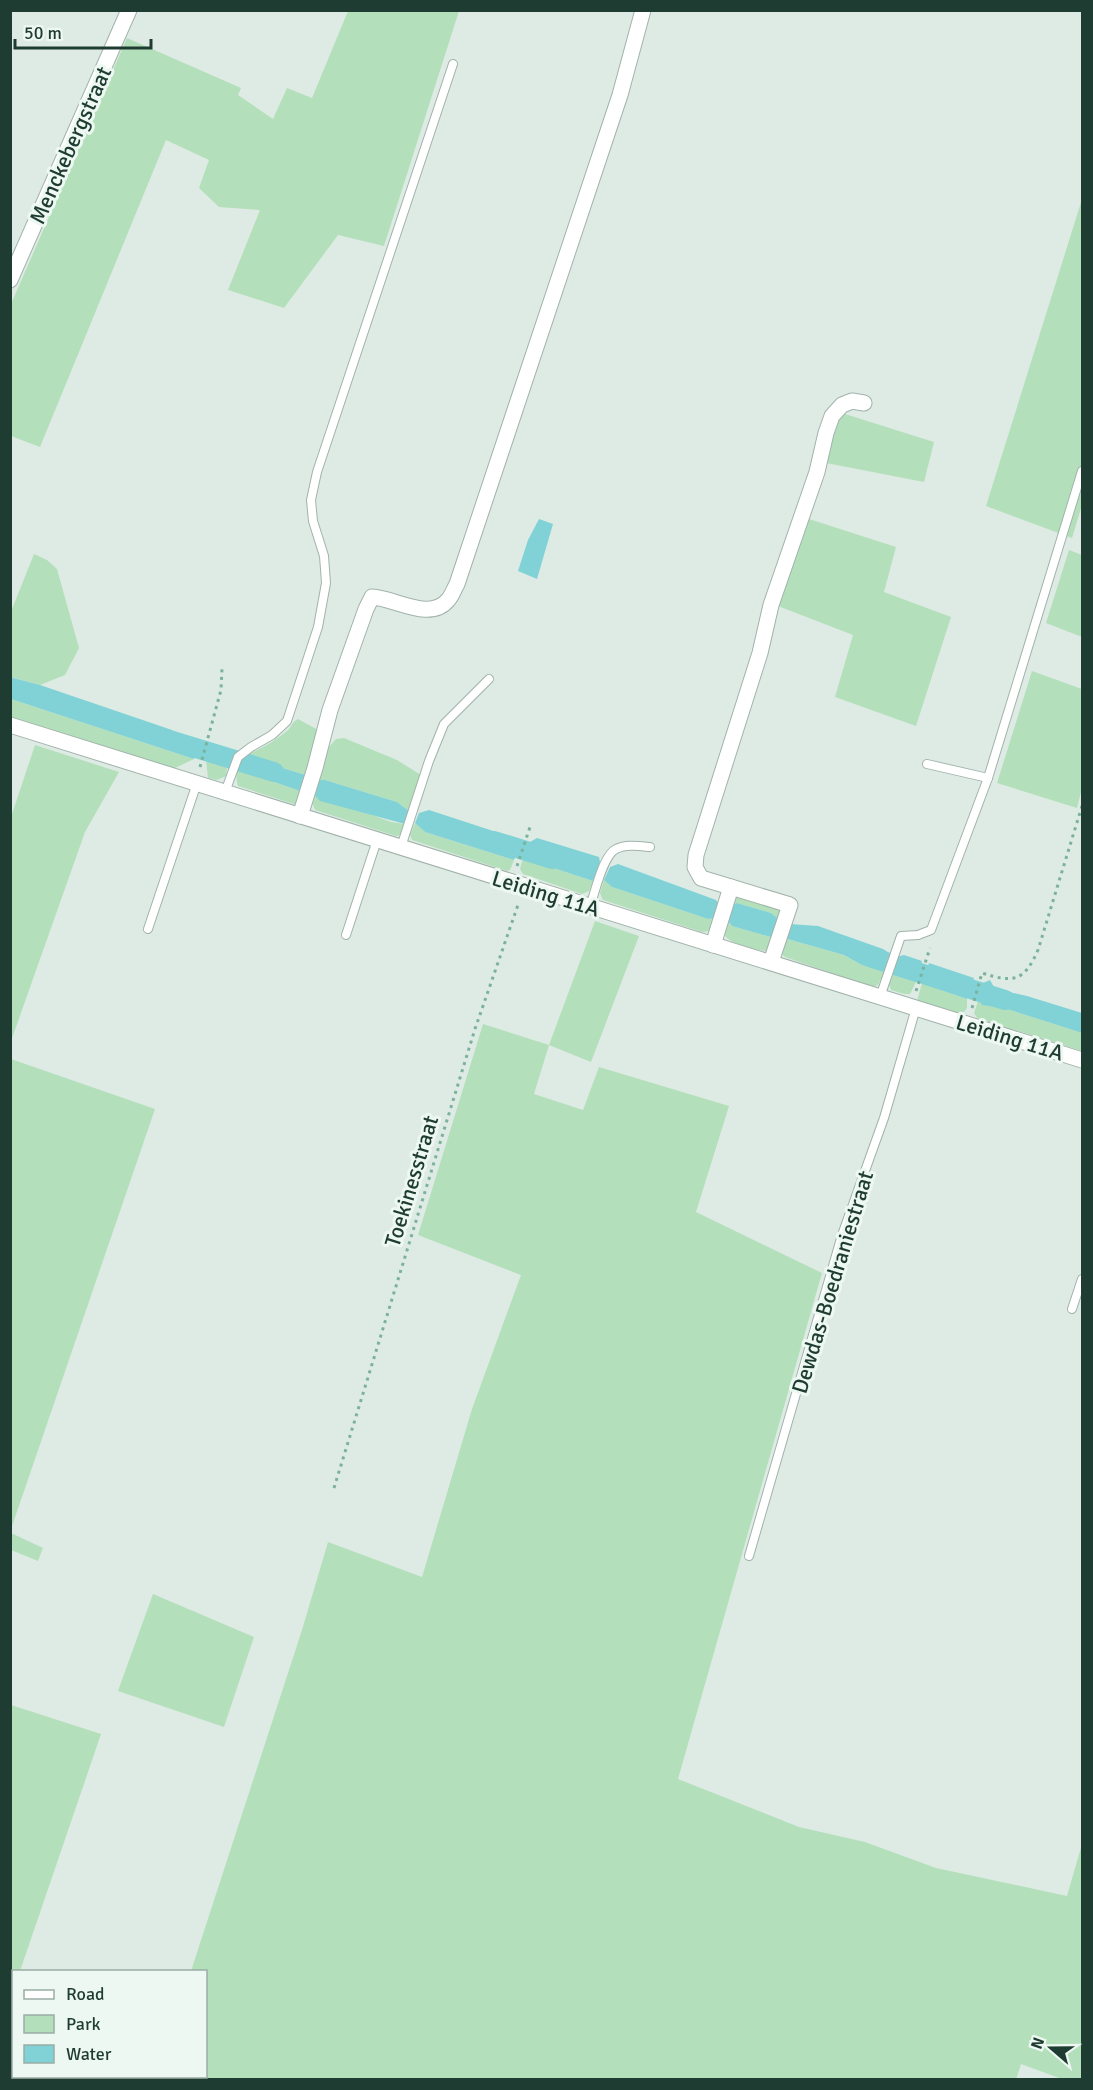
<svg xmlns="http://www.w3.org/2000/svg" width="1093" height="2090" viewBox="0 0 1093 2090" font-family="Signika,sans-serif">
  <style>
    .green { fill: #b4dfbb }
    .water { fill: #80d2d6 }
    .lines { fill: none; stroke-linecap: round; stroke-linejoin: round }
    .canal { stroke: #80d2d6; stroke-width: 20 }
    .service-casing { stroke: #a1b3ab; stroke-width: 10 }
    .minor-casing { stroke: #a1b3ab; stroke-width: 17 }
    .path { stroke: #7bb29b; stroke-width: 3; stroke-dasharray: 3 4.5; stroke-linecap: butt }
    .service { stroke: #fff; stroke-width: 8 }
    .minor { stroke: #fff; stroke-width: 15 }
    .labels { text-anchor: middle; stroke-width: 6; stroke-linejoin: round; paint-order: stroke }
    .street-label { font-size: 22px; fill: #1e3c31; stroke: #eef8f2 }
  </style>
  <rect width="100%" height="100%" fill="#deebe4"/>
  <g class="green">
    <path d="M 348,11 L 459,11 L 384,246 L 338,235 L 284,308 L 228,290 L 260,210 L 219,207 L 199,188 L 209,160 L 166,140 L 40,447 L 11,436 L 11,304 L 127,38 L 241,88 L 238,95 L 273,119 L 287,88 L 312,98 Z"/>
    <path d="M 1082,199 L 1082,505 L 1072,538 L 986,506 Z"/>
    <path d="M 845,414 L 934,442 L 924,482 L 826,463 L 836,420 Z"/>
    <path d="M 806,518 L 896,547 L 884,592 L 951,617 L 916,726 L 835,697 L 853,635 L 778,606 Z"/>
    <path d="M 1069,550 L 1082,555 L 1082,637 L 1046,623 Z"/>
    <path d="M 34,554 L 47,560 L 57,569 L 79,648 L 65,675 L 40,685 L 11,677 L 10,614 Z"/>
    <path d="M 1032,671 L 1082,689 L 1082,788 L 1077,808 L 997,783 Z"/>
    <path d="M 11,699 L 194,759 L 173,769 L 11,717 Z"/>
    <path d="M 298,719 L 318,730 L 309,776 L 251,758 L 245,772 L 303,792 L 297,805 L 238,786 C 229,756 259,752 276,739 C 280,736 285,733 288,730 C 292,726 292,722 298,719 Z"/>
    <path d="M 344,738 L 397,760 L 421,775 L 409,811 L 397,802 L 325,780 L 318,780 L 329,747 L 336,739 Z"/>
    <path d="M 35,745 L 119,772 L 85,832 L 11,1041 L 11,817 Z"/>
    <path d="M 206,760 L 227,768 L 226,776 L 217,780 L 208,778 Z"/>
    <path d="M 313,793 L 391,822 L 405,824 L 402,835 L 396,836 L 315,810 L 311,800 Z"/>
    <path d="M 415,823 L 425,832 L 514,860 L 510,870 L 507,871 L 412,840 L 410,835 Z"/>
    <path d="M 523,858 L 593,881 L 589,891 L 582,894 L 523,874 L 520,869 Z"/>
    <path d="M 604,880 L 612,887 L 708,919 L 716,918 L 710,931 L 702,932 L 603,900 L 600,893 Z"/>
    <path d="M 743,895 L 780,908 L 780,920 L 771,913 L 737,903 L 730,906 L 733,896 Z"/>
    <path d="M 726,918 L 732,926 L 774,938 L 767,951 C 759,951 732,944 726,937 C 722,931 725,925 726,918 Z"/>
    <path d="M 595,921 L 639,936 L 591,1062 L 549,1045 L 534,1094 L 583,1110 L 599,1067 L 729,1106 L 696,1212 L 822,1273 L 678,1779 L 799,1827 L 865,1842 L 936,1868 L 1067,1896 L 1082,1844 L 1082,2079 L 1062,2079 L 1021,2064 L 1016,2080 L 156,2079 L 157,2077 L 206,2076 L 206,1972 L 191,1971 L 302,1630 L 328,1542 L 422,1577 L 472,1409 L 521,1275 L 418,1235 L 483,1024 L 549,1045 Z"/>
    <path d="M 784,938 L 844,955 L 862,965 L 884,972 L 878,985 L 872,987 L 785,957 L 780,952 Z"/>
    <path d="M 893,975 L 916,982 L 910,994 L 904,994 L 891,990 L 889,984 Z"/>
    <path d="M 922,983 L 967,999 L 967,1008 L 963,1013 L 958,1014 L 917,1001 Z"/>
    <path d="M 979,998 L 983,1005 L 1007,1009 L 1082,1033 L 1082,1051 L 977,1018 L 974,1013 Z"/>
    <path d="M 11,1059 L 155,1109 L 11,1529 L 10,1059 Z"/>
    <path d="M 11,1533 L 43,1548 L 38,1561 L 11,1550 Z"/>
    <path d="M 153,1594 L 254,1637 L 224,1727 L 118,1691 Z"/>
    <path d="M 11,1705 L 101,1734 L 20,1971 L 14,1972 L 13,1989 L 11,1998 Z"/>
  </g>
  <g class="water">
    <path d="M 539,519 L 553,524 L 537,579 L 518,571 L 528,540 Z"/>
    <path d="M 10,677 L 40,685 L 172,730 L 200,744 L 194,759 L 11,699 Z"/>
    <path d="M 250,758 L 309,776 L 303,792 L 245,772 Z"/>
    <path d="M 318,780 L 325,780 L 397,802 L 409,811 L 405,824 L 320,801 L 313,793 Z"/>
    <path d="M 429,810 L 521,840 L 514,860 L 425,832 L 415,823 L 419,813 Z"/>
    <path d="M 537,838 L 599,857 L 600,862 L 593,881 L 523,858 L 530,842 Z"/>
    <path d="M 618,864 L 716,900 L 720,906 L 716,918 L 708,919 L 612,887 L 604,880 L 610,867 Z"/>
    <path d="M 737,903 L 771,913 L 780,920 L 774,938 L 732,926 L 726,918 L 730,906 Z"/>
    <path d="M 790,924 L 818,926 L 883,949 L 891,954 L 884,972 L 862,965 L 844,955 L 784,938 Z"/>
    <path d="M 904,955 L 922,961 L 916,982 L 893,975 L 900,956 Z"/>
    <path d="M 929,963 L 974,978 L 967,999 L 922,983 Z"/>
    <path d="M 990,980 L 995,989 L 1027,996 L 1082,1013 L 1082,1033 L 1007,1009 L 982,1005 L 979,998 L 983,983 Z"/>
  </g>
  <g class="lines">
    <g class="canal">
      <path d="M 173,741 L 274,772"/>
      <path d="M 494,841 L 552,859"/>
      <path d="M 870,957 L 1005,1000"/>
    </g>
    <defs>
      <g id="service">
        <path d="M 927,764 L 988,778"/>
        <path d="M 225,792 L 238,757 L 251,747 L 272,735 L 287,721 L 318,627 L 326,583 L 324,556 L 313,521 L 311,500 L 317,472 L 453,64"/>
        <path d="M 401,847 L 429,761 L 444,724 L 489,679"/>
        <path d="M 590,906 C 595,893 603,855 616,849 C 626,844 639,846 650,847"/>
        <path d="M 148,929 L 197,783"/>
        <path d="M 346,935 L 377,840"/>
        <path d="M 880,997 L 901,936 L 918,935 L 931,930 L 988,778 L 1082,471"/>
        <path d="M 1072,1309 L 1082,1279"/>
        <path d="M 749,1556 L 842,1235 L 884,1118 L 916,1008"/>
      </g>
      <g id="minor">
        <path d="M 10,280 L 129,10"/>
        <path d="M 10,725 L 1082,1060"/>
        <path d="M 300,816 L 315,768 L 330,710 L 366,609 L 372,597 C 395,598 430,622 448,600 C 452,596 454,589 457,584 L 620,95 L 643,10"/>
        <path d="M 713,945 L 731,887"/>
        <path d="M 771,962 L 790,905 L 701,878 L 695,867 L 696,855 L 760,653 L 771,605 L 817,472 L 826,433 L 832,416 L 842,405 L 852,401 L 864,403"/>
      </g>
    </defs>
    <use href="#service" class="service-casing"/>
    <use href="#minor" class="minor-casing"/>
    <g class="path">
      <path d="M 200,767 L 221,690 L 222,669"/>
      <path d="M 517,866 L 530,827"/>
      <path d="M 916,991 L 930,948"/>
      <path d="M 972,1008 L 982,973 C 1013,983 1024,982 1038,950 L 1082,806"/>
      <path d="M 334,1488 L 475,1029 L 519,902"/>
    </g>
    <use href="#service" class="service"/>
    <use href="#minor" class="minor"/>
  </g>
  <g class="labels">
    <g class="street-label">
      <text transform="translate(70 145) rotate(-66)" y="8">Menckebergstraat</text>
      <text transform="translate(546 893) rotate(17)" y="8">Leiding 11A</text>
      <text transform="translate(1010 1037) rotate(17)" y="8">Leiding 11A</text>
      <text transform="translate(411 1181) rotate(-73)" y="8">Toekinesstraat</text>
      <text transform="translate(832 1282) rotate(-73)" y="8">Dewdas-Boedraniestraat</text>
    </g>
  </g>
  <rect width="1093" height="2090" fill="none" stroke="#1e3c31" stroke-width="24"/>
  <rect x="12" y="1970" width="195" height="108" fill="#eef8f2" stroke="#9bada5" stroke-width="1.5"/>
  <rect x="24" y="1990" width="30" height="9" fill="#ffffff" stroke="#9bada5" stroke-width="1.5"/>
  <text x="66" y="2000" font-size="18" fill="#1e3c31">Road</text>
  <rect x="24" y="2015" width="30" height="18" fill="#b4dfbb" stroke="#9bada5" stroke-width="1.5"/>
  <text x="66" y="2030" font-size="18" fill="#1e3c31">Park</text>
  <rect x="24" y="2045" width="30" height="18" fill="#80d2d6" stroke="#9bada5" stroke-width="1.5"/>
  <text x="66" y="2060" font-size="18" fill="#1e3c31">Water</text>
  <g transform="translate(1051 2048) rotate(290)" stroke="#eef8f2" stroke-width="4.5" paint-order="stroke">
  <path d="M0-4.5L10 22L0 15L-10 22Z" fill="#1e3c31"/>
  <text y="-9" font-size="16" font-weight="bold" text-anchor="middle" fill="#1e3c31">N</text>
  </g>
  <path d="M15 39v9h136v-9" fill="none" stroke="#1e3c31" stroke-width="3"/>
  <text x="24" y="39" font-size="18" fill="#1e3c31" stroke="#eef8f2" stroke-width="4.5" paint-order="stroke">50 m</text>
</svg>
